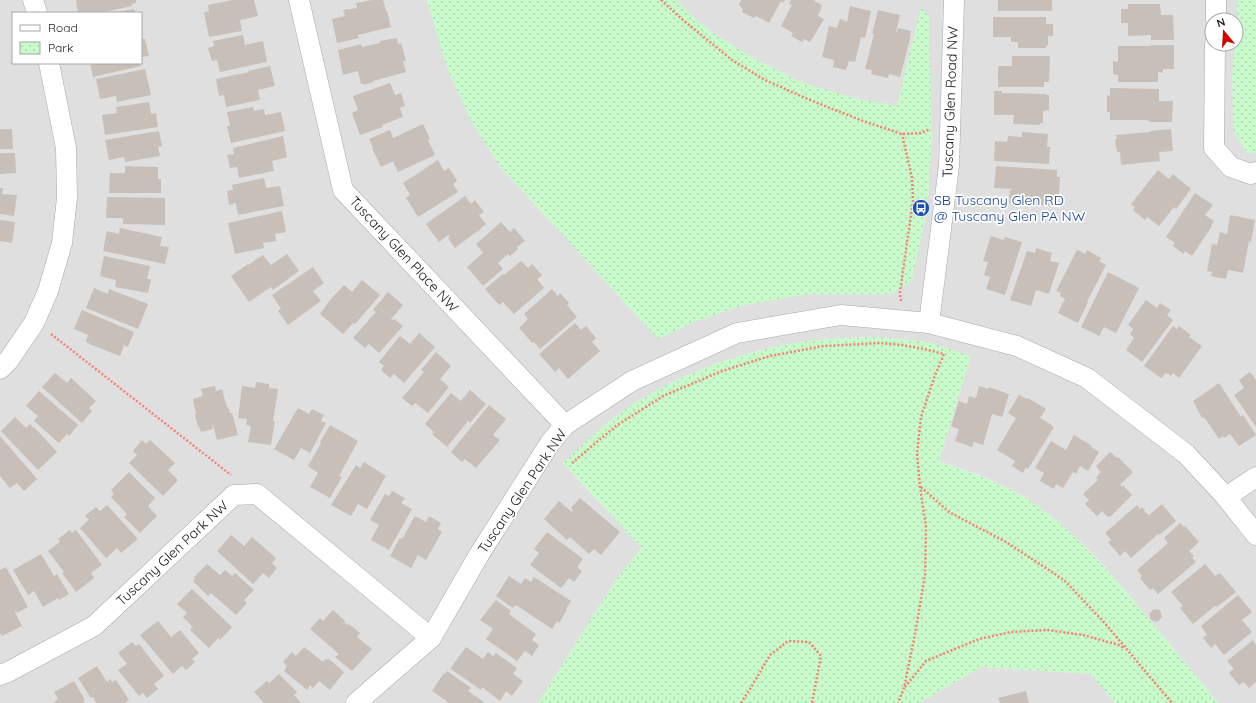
<svg xmlns="http://www.w3.org/2000/svg" width="1256" height="703" viewBox="0 0 1256 703" font-family="Quicksand,sans-serif">
  <style>
    .residential { fill: #e0dfdf; fill-rule: evenodd }
    .park { fill: url(#park-dots) }
    .building { fill: #c7bfb8 }
    .lines { fill: none; stroke-linecap: round; stroke-linejoin: round }
    .street-casing { stroke: #a9a9a9; stroke-width: 21 }
    .path { stroke: #fa8072; stroke-width: 2.5; stroke-dasharray: 2 2; stroke-linecap: butt }
    .street { stroke: #fff; stroke-width: 20 }
    .labels { text-anchor: middle; stroke-width: 3.5; stroke-linejoin: round; paint-order: stroke }
    .street-label { font-size: 14px; fill: #222; stroke: #fff }
    .transit-label { font-size: 14px; fill: #164399; stroke: #fff; text-anchor: start }
  </style>
  <defs>
    <pattern id="park-dots" width="8" height="8" patternUnits="userSpaceOnUse"><rect width="8" height="8" fill="#c8facc"/><path d="M2 2h.1M6 6h.1" fill="none" stroke="#acd6af" stroke-width="1.8" stroke-linecap="round"/></pattern>
  </defs>
  <rect width="100%" height="100%" fill="#f2efe9"/>
  <g class="residential">
    <path d="M 0,0 L 1256,0 L 1256,703 L 1218,703 L 1150,620 L 1105,567 L 1087,548 L 1055,519 L 1021,495 L 982,476 L 939,461 L 928,342 L 879,337 L 842,338 L 799,342 L 761,350 L 723,361 L 682,377 L 658,390 L 635,404 L 563,463 L 642,548 L 618,577 L 538,703 L 0,703 ZM 13,13 L 141,13 L 141,63 L 13,63 ZM 1212,20 L 1236,20 L 1236,44 L 1212,44 Z"/>
    <path d="M 981,667 L 1092,674 L 1115,703 L 920,703 Z"/>
  </g>
  <g class="park">
    <path d="M 427,0 L 675,0 L 707,29 L 751,57 L 800,82 L 854,98 L 897,106 L 921,7 L 929,16 L 932,138 L 927,213 L 911,282 L 891,294 L 810,294 L 745,305 L 699,320 L 658,339 L 501,168 L 471,121 L 446,65 Z"/>
    <path d="M 1238,0 L 1256,0 L 1256,154 L 1246,152 L 1234,132 L 1232,76 L 1235,44 L 1236,44 Z"/>
    <path d="M 879,337 L 928,342 L 971,356 L 939,461 C 967,471 994,480 1020,495 C 1062,519 1096,557 1127,593 C 1158,629 1188,666 1218,703 L 1115,703 L 1091,674 L 981,667 L 920,703 L 538,703 L 618,577 L 642,548 L 563,463 C 577,450 591,436 606,424 C 653,386 711,362 770,348 C 780,346 790,343 800,342 C 826,338 853,338 879,337 Z"/>
  </g>
  <g class="building">
    <path d="M 76,0 L 136,0 L 136,3 L 132,4 L 132,6 L 100,13 L 78,13 Z"/>
    <path d="M 233,0 L 254,0 L 258,16 L 240,20 L 242,31 L 209,37 L 204,12 L 209,11 L 208,5 Z"/>
    <path d="M 372,0 L 383,0 L 386,11 L 387,11 L 391,27 L 358,35 L 359,38 L 337,43 L 332,19 L 345,16 L 343,10 L 357,8 L 356,3 Z"/>
    <path d="M 741,0 L 785,0 L 783,3 L 781,1 L 769,23 L 756,16 L 754,18 L 742,12 L 743,9 L 739,5 Z"/>
    <path d="M 791,0 L 815,0 L 814,1 L 822,5 L 818,16 L 824,19 L 810,42 L 804,39 L 802,42 L 791,36 L 793,33 L 781,26 L 792,5 L 789,4 Z"/>
    <rect x="998" y="0" width="54" height="11"/>
    <path d="M 1128,4 L 1160,4 L 1161,15 L 1173,15 L 1174,40 L 1151,40 L 1151,35 L 1128,36 L 1128,23 L 1121,23 L 1121,9 L 1128,9 Z"/>
    <path d="M 850,6 L 871,11 L 865,38 L 861,37 L 855,62 L 849,61 L 846,70 L 833,67 L 834,60 L 822,57 L 829,26 L 837,28 L 840,19 L 847,22 Z"/>
    <path d="M 134,9 L 135,13 L 118,13 L 118,12 Z"/>
    <path d="M 878,10 L 900,15 L 896,32 L 897,33 L 898,28 L 911,31 L 909,43 L 900,77 L 889,74 L 888,78 L 871,74 L 872,70 L 865,69 L 874,34 L 872,34 Z"/>
    <path d="M 993,17 L 1046,17 L 1046,24 L 1053,24 L 1053,36 L 1048,36 L 1048,46 L 1046,45 L 1046,48 L 1018,48 L 1018,42 L 1011,42 L 1011,37 L 993,37 Z"/>
    <path d="M 243,35 L 245,45 L 263,41 L 267,62 L 220,72 L 217,60 L 212,61 L 208,48 L 214,46 L 213,41 Z"/>
    <path d="M 397,38 L 398,44 L 401,43 L 406,61 L 403,61 L 406,72 L 373,81 L 373,82 L 364,85 L 364,84 L 361,84 L 358,71 L 343,75 L 338,50 L 361,44 L 362,47 L 380,43 L 380,41 Z"/>
    <path d="M 141,39 L 145,39 L 149,56 L 141,57 Z"/>
    <path d="M 1151,45 L 1174,45 L 1174,69 L 1163,69 L 1163,73 L 1158,72 L 1158,82 L 1118,82 L 1118,75 L 1113,74 L 1113,61 L 1118,62 L 1118,46 L 1151,46 Z"/>
    <path d="M 1012,56 L 1050,56 L 1049,82 L 1044,82 L 1044,87 L 998,87 L 998,66 L 1012,66 Z"/>
    <path d="M 90,63 L 140,63 L 141,66 L 93,77 Z"/>
    <path d="M 270,66 L 275,86 L 258,90 L 260,100 L 226,107 L 224,95 L 219,96 L 216,79 L 249,72 L 248,71 Z"/>
    <path d="M 145,69 L 151,95 L 117,102 L 116,96 L 100,99 L 96,79 Z"/>
    <path d="M 390,83 L 395,95 L 401,93 L 405,106 L 400,108 L 403,117 L 382,125 L 383,127 L 360,135 L 352,113 L 358,110 L 353,96 Z"/>
    <path d="M 1110,88 L 1159,89 L 1159,101 L 1173,101 L 1172,122 L 1150,122 L 1150,121 L 1146,120 L 1110,120 L 1110,112 L 1107,112 L 1107,95 L 1110,96 Z"/>
    <path d="M 994,91 L 1002,91 L 1002,93 L 1046,94 L 1046,95 L 1049,95 L 1049,110 L 1043,111 L 1043,123 L 1040,123 L 1040,125 L 1013,124 L 1014,115 L 994,115 Z"/>
    <path d="M 149,102 L 151,114 L 156,113 L 158,127 L 105,135 L 102,115 L 117,113 L 116,107 Z"/>
    <path d="M 253,107 L 254,111 L 264,109 L 265,115 L 281,112 L 285,131 L 231,143 L 227,126 L 230,126 L 227,112 Z"/>
    <path d="M 423,124 L 430,139 L 428,140 L 435,155 L 398,172 L 393,161 L 381,167 L 372,148 L 373,148 L 369,139 L 390,130 L 393,138 Z"/>
    <path d="M 0,129 L 12,129 L 13,149 L 0,149 Z"/>
    <path d="M 1171,129 L 1173,151 L 1159,152 L 1160,161 L 1121,165 L 1120,152 L 1117,152 L 1117,148 L 1116,148 L 1115,139 L 1117,139 L 1116,135 L 1150,132 L 1150,131 Z"/>
    <path d="M 159,131 L 162,146 L 158,147 L 160,156 L 125,162 L 124,157 L 109,160 L 105,140 Z"/>
    <path d="M 1022,132 L 1048,134 L 1047,147 L 1050,147 L 1049,164 L 994,161 L 995,141 L 1007,142 L 1008,136 L 1022,137 Z"/>
    <path d="M 283,136 L 287,157 L 272,161 L 274,171 L 239,178 L 237,167 L 230,168 L 227,155 L 234,154 L 233,148 Z"/>
    <path d="M 0,153 L 15,153 L 16,173 L 0,174 Z"/>
    <path d="M 438,160 L 444,171 L 449,168 L 457,181 L 453,184 L 458,192 L 418,217 L 406,198 L 410,195 L 403,183 Z"/>
    <path d="M 125,166 L 158,167 L 158,179 L 161,179 L 161,193 L 109,193 L 110,173 L 125,173 Z"/>
    <path d="M 996,166 L 1057,170 L 1057,177 L 1060,177 L 1059,194 L 1056,194 L 1055,206 L 1009,203 L 1010,190 L 1012,190 L 1012,189 L 994,188 Z"/>
    <path d="M 1158,170 L 1169,179 L 1173,174 L 1191,189 L 1176,209 L 1174,207 L 1159,226 L 1147,217 L 1145,220 L 1133,210 L 1135,207 L 1131,204 Z"/>
    <path d="M 264,178 L 266,188 L 280,186 L 284,206 L 238,215 L 236,203 L 229,205 L 227,191 L 233,190 L 232,185 Z"/>
    <path d="M 0,188 L 3,188 L 2,194 L 17,195 L 14,216 L 0,214 Z"/>
    <path d="M 1195,193 L 1213,205 L 1205,215 L 1214,221 L 1211,225 L 1212,226 L 1192,256 L 1185,251 L 1184,254 L 1173,246 L 1175,243 L 1166,237 Z"/>
    <path d="M 465,196 L 471,204 L 475,200 L 484,212 L 479,215 L 486,224 L 481,228 L 481,229 L 477,232 L 476,232 L 455,248 L 448,238 L 450,237 L 448,235 L 439,242 L 426,224 Z"/>
    <path d="M 107,197 L 165,198 L 165,225 L 123,224 L 123,218 L 106,218 Z"/>
    <path d="M 282,211 L 286,232 L 275,234 L 276,241 L 263,243 L 264,248 L 235,254 L 228,223 Z"/>
    <path d="M 1230,215 L 1255,220 L 1251,242 L 1249,241 L 1243,273 L 1228,270 L 1226,279 L 1211,276 L 1212,272 L 1207,271 L 1212,244 L 1217,245 L 1220,232 L 1227,234 Z"/>
    <path d="M 0,220 L 15,222 L 12,243 L 0,241 Z"/>
    <path d="M 501,222 L 510,232 L 514,228 L 525,241 L 517,247 L 518,249 L 510,256 L 508,254 L 498,263 L 503,269 L 483,286 L 467,267 L 483,253 L 476,244 Z"/>
    <path d="M 120,228 L 162,237 L 160,246 L 169,247 L 165,264 L 103,251 L 107,231 L 119,234 Z"/>
    <path d="M 991,236 L 1004,240 L 1005,237 L 1022,242 L 1005,295 L 986,289 L 990,277 L 984,275 L 988,262 L 983,261 Z"/>
    <path d="M 1036,248 L 1052,253 L 1050,261 L 1059,263 L 1049,294 L 1036,290 L 1031,306 L 1010,300 L 1027,251 L 1035,253 Z"/>
    <path d="M 1077,250 L 1085,254 L 1087,250 L 1101,258 L 1099,261 L 1106,265 L 1087,302 L 1088,302 L 1078,323 L 1058,313 L 1065,299 L 1060,296 L 1061,293 L 1056,291 Z"/>
    <path d="M 287,254 L 299,271 L 273,290 L 271,287 L 249,302 L 231,276 L 248,264 L 248,265 L 263,255 L 271,265 Z"/>
    <path d="M 104,256 L 150,266 L 147,279 L 151,279 L 148,293 L 115,287 L 116,280 L 100,276 Z"/>
    <path d="M 521,261 L 528,268 L 532,264 L 542,275 L 537,279 L 544,288 L 514,314 L 503,302 L 499,305 L 485,289 L 503,274 L 504,275 Z"/>
    <path d="M 313,267 L 324,283 L 313,291 L 321,301 L 288,325 L 278,311 L 281,309 L 272,295 Z"/>
    <path d="M 1108,272 L 1139,288 L 1116,333 L 1104,327 L 1099,336 L 1081,327 Z"/>
    <path d="M 362,280 L 380,295 L 355,324 L 353,323 L 343,334 L 320,314 L 331,299 L 344,285 L 352,292 Z"/>
    <path d="M 94,288 L 108,294 L 109,289 L 148,304 L 138,329 L 86,308 Z"/>
    <path d="M 552,289 L 558,296 L 560,293 L 569,303 L 567,305 L 577,317 L 540,349 L 534,342 L 532,343 L 519,328 L 528,319 L 524,314 Z"/>
    <path d="M 388,292 L 403,305 L 391,319 L 393,320 L 394,319 L 403,326 L 379,353 L 369,344 L 365,348 L 353,338 L 376,312 L 373,310 Z"/>
    <path d="M 1146,300 L 1157,308 L 1160,303 L 1171,310 L 1167,315 L 1173,320 L 1142,362 L 1126,350 L 1134,338 L 1130,334 L 1133,329 L 1128,325 Z"/>
    <path d="M 82,310 L 134,332 L 128,347 L 124,345 L 120,356 L 89,344 L 89,343 L 86,342 L 88,335 L 74,329 Z"/>
    <path d="M 575,323 L 581,330 L 586,326 L 596,338 L 592,342 L 600,351 L 568,379 L 559,368 L 555,372 L 539,354 Z"/>
    <path d="M 1173,326 L 1177,329 L 1179,326 L 1191,335 L 1189,337 L 1202,346 L 1179,378 L 1173,373 L 1171,376 L 1166,373 L 1161,378 L 1144,366 Z"/>
    <path d="M 419,333 L 435,347 L 404,383 L 394,374 L 390,378 L 381,370 L 384,366 L 379,362 L 400,336 L 410,344 Z"/>
    <path d="M 436,352 L 451,366 L 440,379 L 449,387 L 428,413 L 415,403 L 412,406 L 402,398 L 424,372 L 421,370 Z"/>
    <path d="M 1250,372 L 1256,380 L 1256,427 L 1234,395 L 1244,388 L 1239,380 Z"/>
    <path d="M 55,373 L 67,383 L 71,378 L 96,401 L 89,408 L 92,411 L 82,423 L 42,387 Z"/>
    <path d="M 256,382 L 269,384 L 269,388 L 278,389 L 273,421 L 275,421 L 271,445 L 248,442 L 251,426 L 246,425 L 247,419 L 238,418 L 242,386 L 255,388 Z"/>
    <path d="M 1219,383 L 1241,417 L 1243,415 L 1256,435 L 1239,446 L 1230,434 L 1224,438 L 1223,436 L 1219,439 L 1204,417 L 1202,418 L 1193,401 Z"/>
    <path d="M 215,386 L 216,391 L 222,389 L 227,407 L 228,407 L 230,413 L 232,413 L 238,435 L 217,440 L 213,425 L 212,426 L 213,429 L 201,432 L 199,426 L 198,426 L 195,415 L 196,414 L 193,399 L 203,396 L 201,389 Z"/>
    <path d="M 979,386 L 988,389 L 989,387 L 1009,394 L 1002,417 L 992,414 L 983,445 L 974,442 L 972,447 L 955,441 L 959,429 L 951,426 L 959,401 L 967,404 L 969,396 L 976,398 Z"/>
    <path d="M 470,390 L 486,404 L 470,423 L 468,421 L 447,447 L 432,434 L 434,432 L 425,424 L 451,393 L 461,401 Z"/>
    <path d="M 39,391 L 78,425 L 69,436 L 67,434 L 59,443 L 34,421 L 38,416 L 26,406 Z"/>
    <path d="M 1019,395 L 1027,399 L 1028,398 L 1046,409 L 1040,418 L 1052,425 L 1052,426 L 1054,427 L 1028,469 L 1026,467 L 1023,473 L 1012,466 L 1015,461 L 997,450 L 1016,418 L 1008,413 Z"/>
    <path d="M 489,405 L 506,419 L 493,435 L 500,440 L 476,468 L 465,459 L 462,462 L 451,452 Z"/>
    <path d="M 298,408 L 309,414 L 312,409 L 324,415 L 321,421 L 326,423 L 310,453 L 301,448 L 294,460 L 274,449 Z"/>
    <path d="M 15,417 L 26,428 L 30,424 L 33,428 L 34,427 L 57,452 L 38,470 L 1,431 Z"/>
    <path d="M 330,425 L 358,441 L 339,476 L 342,477 L 330,498 L 310,487 L 318,473 L 308,466 L 321,443 L 320,442 Z"/>
    <path d="M 1074,435 L 1092,446 L 1091,447 L 1099,452 L 1088,471 L 1080,466 L 1076,474 L 1073,472 L 1063,488 L 1056,484 L 1054,489 L 1040,481 L 1044,473 L 1035,468 L 1051,441 L 1066,450 Z"/>
    <path d="M 0,436 L 37,479 L 24,491 L 17,483 L 10,488 L 0,476 Z"/>
    <path d="M 142,440 L 146,444 L 150,440 L 175,463 L 168,470 L 178,480 L 163,496 L 129,463 L 137,455 L 133,451 Z"/>
    <path d="M 1110,452 L 1117,458 L 1118,457 L 1133,472 L 1120,485 L 1122,487 L 1123,485 L 1132,495 L 1110,517 L 1109,516 L 1108,517 L 1102,511 L 1097,516 L 1085,504 L 1089,500 L 1083,494 L 1098,480 L 1096,478 L 1101,472 L 1096,466 Z"/>
    <path d="M 364,462 L 386,476 L 367,509 L 358,504 L 351,516 L 331,505 L 356,465 L 360,468 Z"/>
    <path d="M 129,472 L 155,498 L 148,506 L 157,516 L 140,533 L 124,517 L 127,514 L 111,497 L 114,494 L 111,490 Z"/>
    <path d="M 392,491 L 405,498 L 401,503 L 412,509 L 389,550 L 371,540 L 379,525 L 370,520 L 385,494 L 389,496 Z"/>
    <path d="M 580,498 L 620,532 L 601,555 L 594,549 L 589,554 L 570,537 L 567,540 L 544,519 L 559,501 L 572,512 L 573,510 L 571,508 Z"/>
    <path d="M 1162,504 L 1176,521 L 1159,535 L 1158,534 L 1131,558 L 1125,551 L 1120,556 L 1108,542 L 1111,540 L 1105,533 L 1137,505 L 1140,509 L 1142,507 L 1145,510 L 1144,511 L 1149,515 Z"/>
    <path d="M 107,505 L 138,539 L 121,553 L 117,548 L 106,558 L 80,528 L 89,520 L 85,516 L 96,507 L 100,511 Z"/>
    <path d="M 415,516 L 426,522 L 429,516 L 441,523 L 438,529 L 442,532 L 426,560 L 418,555 L 411,568 L 390,556 L 400,538 L 402,539 Z"/>
    <path d="M 1180,523 L 1184,527 L 1185,526 L 1199,542 L 1189,551 L 1194,556 L 1192,558 L 1196,562 L 1158,594 L 1153,588 L 1150,590 L 1140,578 L 1142,576 L 1137,570 L 1168,543 L 1164,538 Z"/>
    <path d="M 70,530 L 72,533 L 76,530 L 102,565 L 91,573 L 94,578 L 76,592 L 62,573 L 64,572 L 48,551 L 60,542 L 58,539 Z"/>
    <path d="M 547,532 L 583,559 L 577,567 L 582,571 L 574,582 L 569,578 L 561,588 L 530,565 L 539,553 L 534,549 Z"/>
    <path d="M 231,535 L 244,546 L 252,537 L 276,558 L 272,563 L 277,568 L 269,578 L 263,573 L 253,584 L 217,551 Z"/>
    <path d="M 41,554 L 54,576 L 57,574 L 69,594 L 59,600 L 58,598 L 43,607 L 34,591 L 28,595 L 13,570 Z"/>
    <path d="M 207,564 L 220,575 L 225,570 L 232,576 L 235,573 L 254,590 L 244,600 L 247,603 L 236,615 L 211,593 L 208,596 L 193,581 L 195,579 L 194,577 Z"/>
    <path d="M 1205,564 L 1215,576 L 1220,573 L 1236,592 L 1217,607 L 1215,606 L 1193,624 L 1180,608 L 1183,606 L 1171,592 Z"/>
    <path d="M 6,567 L 28,607 L 17,613 L 16,611 L 15,612 L 22,626 L 2,636 L 0,633 L 0,570 Z"/>
    <path d="M 509,576 L 521,584 L 525,578 L 531,582 L 534,577 L 571,601 L 566,609 L 567,610 L 559,623 L 557,621 L 552,629 L 516,605 L 513,608 L 496,596 Z"/>
    <path d="M 192,589 L 232,627 L 220,640 L 218,638 L 209,648 L 190,630 L 193,627 L 183,617 L 187,613 L 177,604 Z"/>
    <path d="M 1238,595 L 1252,612 L 1242,620 L 1252,632 L 1224,655 L 1215,644 L 1211,648 L 1203,638 L 1207,635 L 1201,626 Z"/>
    <path d="M 496,600 L 511,611 L 509,614 L 536,634 L 532,640 L 539,645 L 532,656 L 525,651 L 517,661 L 486,639 L 493,629 L 480,620 Z"/>
    <path d="M 1154,609 L 1160,610 L 1162,617 L 1157,622 L 1151,620 L 1149,614 Z"/>
    <path d="M 333,610 L 345,621 L 344,622 L 348,625 L 349,624 L 360,633 L 357,637 L 372,649 L 352,671 L 335,657 L 339,654 L 310,629 L 320,618 L 323,621 Z"/>
    <path d="M 158,621 L 171,637 L 180,630 L 199,653 L 192,659 L 195,662 L 186,670 L 182,666 L 173,674 L 140,635 Z"/>
    <path d="M 1253,640 L 1256,645 L 1256,682 L 1249,688 L 1244,682 L 1239,685 L 1229,673 L 1234,669 L 1227,661 Z"/>
    <path d="M 132,642 L 136,646 L 139,644 L 164,676 L 154,684 L 158,689 L 147,698 L 143,693 L 139,696 L 118,670 L 127,664 L 118,653 Z"/>
    <path d="M 304,647 L 323,662 L 326,659 L 328,660 L 329,659 L 344,672 L 330,690 L 319,681 L 313,688 L 310,685 L 307,690 L 284,671 L 287,666 L 283,662 L 292,652 L 296,656 Z"/>
    <path d="M 466,647 L 483,659 L 488,652 L 493,656 L 496,653 L 517,668 L 513,674 L 523,681 L 512,696 L 506,691 L 500,701 L 482,687 L 481,690 L 451,669 L 452,666 Z"/>
    <path d="M 97,666 L 107,682 L 110,679 L 112,682 L 116,680 L 129,700 L 124,703 L 96,703 L 93,697 L 91,698 L 78,678 Z"/>
    <path d="M 447,671 L 471,688 L 468,691 L 485,703 L 447,703 L 448,702 L 432,691 L 444,673 L 445,674 Z"/>
    <path d="M 279,674 L 297,692 L 294,695 L 301,703 L 264,703 L 254,692 L 267,681 L 269,683 Z"/>
    <path d="M 74,681 L 85,700 L 83,700 L 85,703 L 53,703 L 58,699 L 54,692 Z"/>
    <path d="M 1026,691 L 1029,703 L 1000,703 L 998,698 Z"/>
  </g>
  <g class="lines">
    <defs>
      <g id="street">
        <path d="M 33,0 L 37,13"/>
        <path d="M 299,0 L 343,190 L 565,425"/>
        <path d="M 1216,20 L 1216,0"/>
        <path d="M 1215,44 L 1214,148 L 1231,167 L 1251,174 L 1256,172"/>
        <path d="M 929,323 L 949,166 L 954,0"/>
        <path d="M 0,369 L 8,361 L 34,323 L 48,291 L 62,243 L 67,198 L 66,148 L 49,63"/>
        <path d="M 1226,497 L 1256,477"/>
        <path d="M 0,675 L 8,672 L 94,626 L 234,495 L 257,494 L 431,638"/>
        <path d="M 356,703 L 431,638 L 480,553 L 550,443 L 565,425 L 632,381 L 737,333 L 841,315 L 929,323 L 1017,346 L 1087,378 L 1186,454 L 1226,497 L 1256,535"/>
      </g>
    </defs>
    <use href="#street" class="street-casing"/>
    <g class="path">
      <path d="M 661,0 L 683,20 L 732,60 L 765,80 L 810,100 L 863,121 L 902,134 L 921,133 L 930,129"/>
      <path d="M 901,301 L 900,292 L 913,201 L 912,178 L 902,134"/>
      <path d="M 51,334 L 231,475"/>
      <path d="M 572,463 L 616,426 L 663,396 L 722,371 L 770,356 L 824,346 L 880,343 L 902,345 L 924,349 L 944,354 L 934,378 L 921,417 L 917,454 L 920,486 L 926,527 L 925,575 L 915,634 L 904,688 L 898,703"/>
      <path d="M 921,487 L 949,512 L 1006,542 L 1064,580 L 1103,621 L 1172,703"/>
      <path d="M 905,687 L 926,661 L 979,639 L 1011,632 L 1047,630 L 1083,635 L 1119,645 L 1124,648"/>
      <path d="M 741,703 L 750,689 L 770,655 L 788,641 L 809,642 L 821,656 L 812,703"/>
    </g>
    <use href="#street" class="street"/>
  </g>
  <defs>
    <symbol id="bus-disc" viewBox="-11 -11 22 22"><circle r="9.5" fill="#1a4fb4" stroke="#fff"/><path d="M-5-6H5V4H4V6H2V4H-2V6H-4V4H-5ZM-3.5-4V0h7V-4ZM-3.5 1.2v1.5H-2V1.2ZM2 1.2v1.5H3.5V1.2Z" fill="#fff"/></symbol>
  </defs>
  <g fill-rule="evenodd">
    <use href="#bus-disc" x="911" y="198" width="20" height="20"/>
  </g>
  <g class="labels">
    <g class="street-label">
      <text transform="translate(950 102) rotate(-88)" y="5">Tuscany Glen Road NW</text>
      <text transform="translate(404 254) rotate(47)" y="5">Tuscany Glen Place NW</text>
      <text transform="translate(522 491) rotate(-56)" y="5">Tuscany Glen Park NW</text>
      <text transform="translate(172 553) rotate(-43)" y="5">Tuscany Glen Park NW</text>
    </g>
    <g class="transit-label">
      <text x="934" y="205">SB Tuscany Glen RD<tspan x="934" dy="16">@ Tuscany Glen PA NW</tspan></text>
    </g>
  </g>
  <rect x="12" y="12" width="130" height="52" fill="#ffffff" stroke="#a7a7a7"/>
  <rect x="20" y="25" width="20" height="6" fill="#ffffff" stroke="#a7a7a7"/>
  <text x="48" y="32" font-size="12" fill="#222222">Road</text>
  <rect x="20" y="42" width="20" height="12" fill="url(#park-dots)" stroke="#a7a7a7"/>
  <text x="48" y="52" font-size="12" fill="#222222">Park</text>
  <g transform="translate(1224 32) rotate(342)"><circle r="19" fill="#ffffff" stroke="#a7a7a7"/>
  <path d="M0-3L7 15L0 10L-7 15Z" fill="#d40000"/>
  <text y="-6" font-size="11" font-weight="bold" text-anchor="middle" fill="#222222">N</text>
  </g>
</svg>
